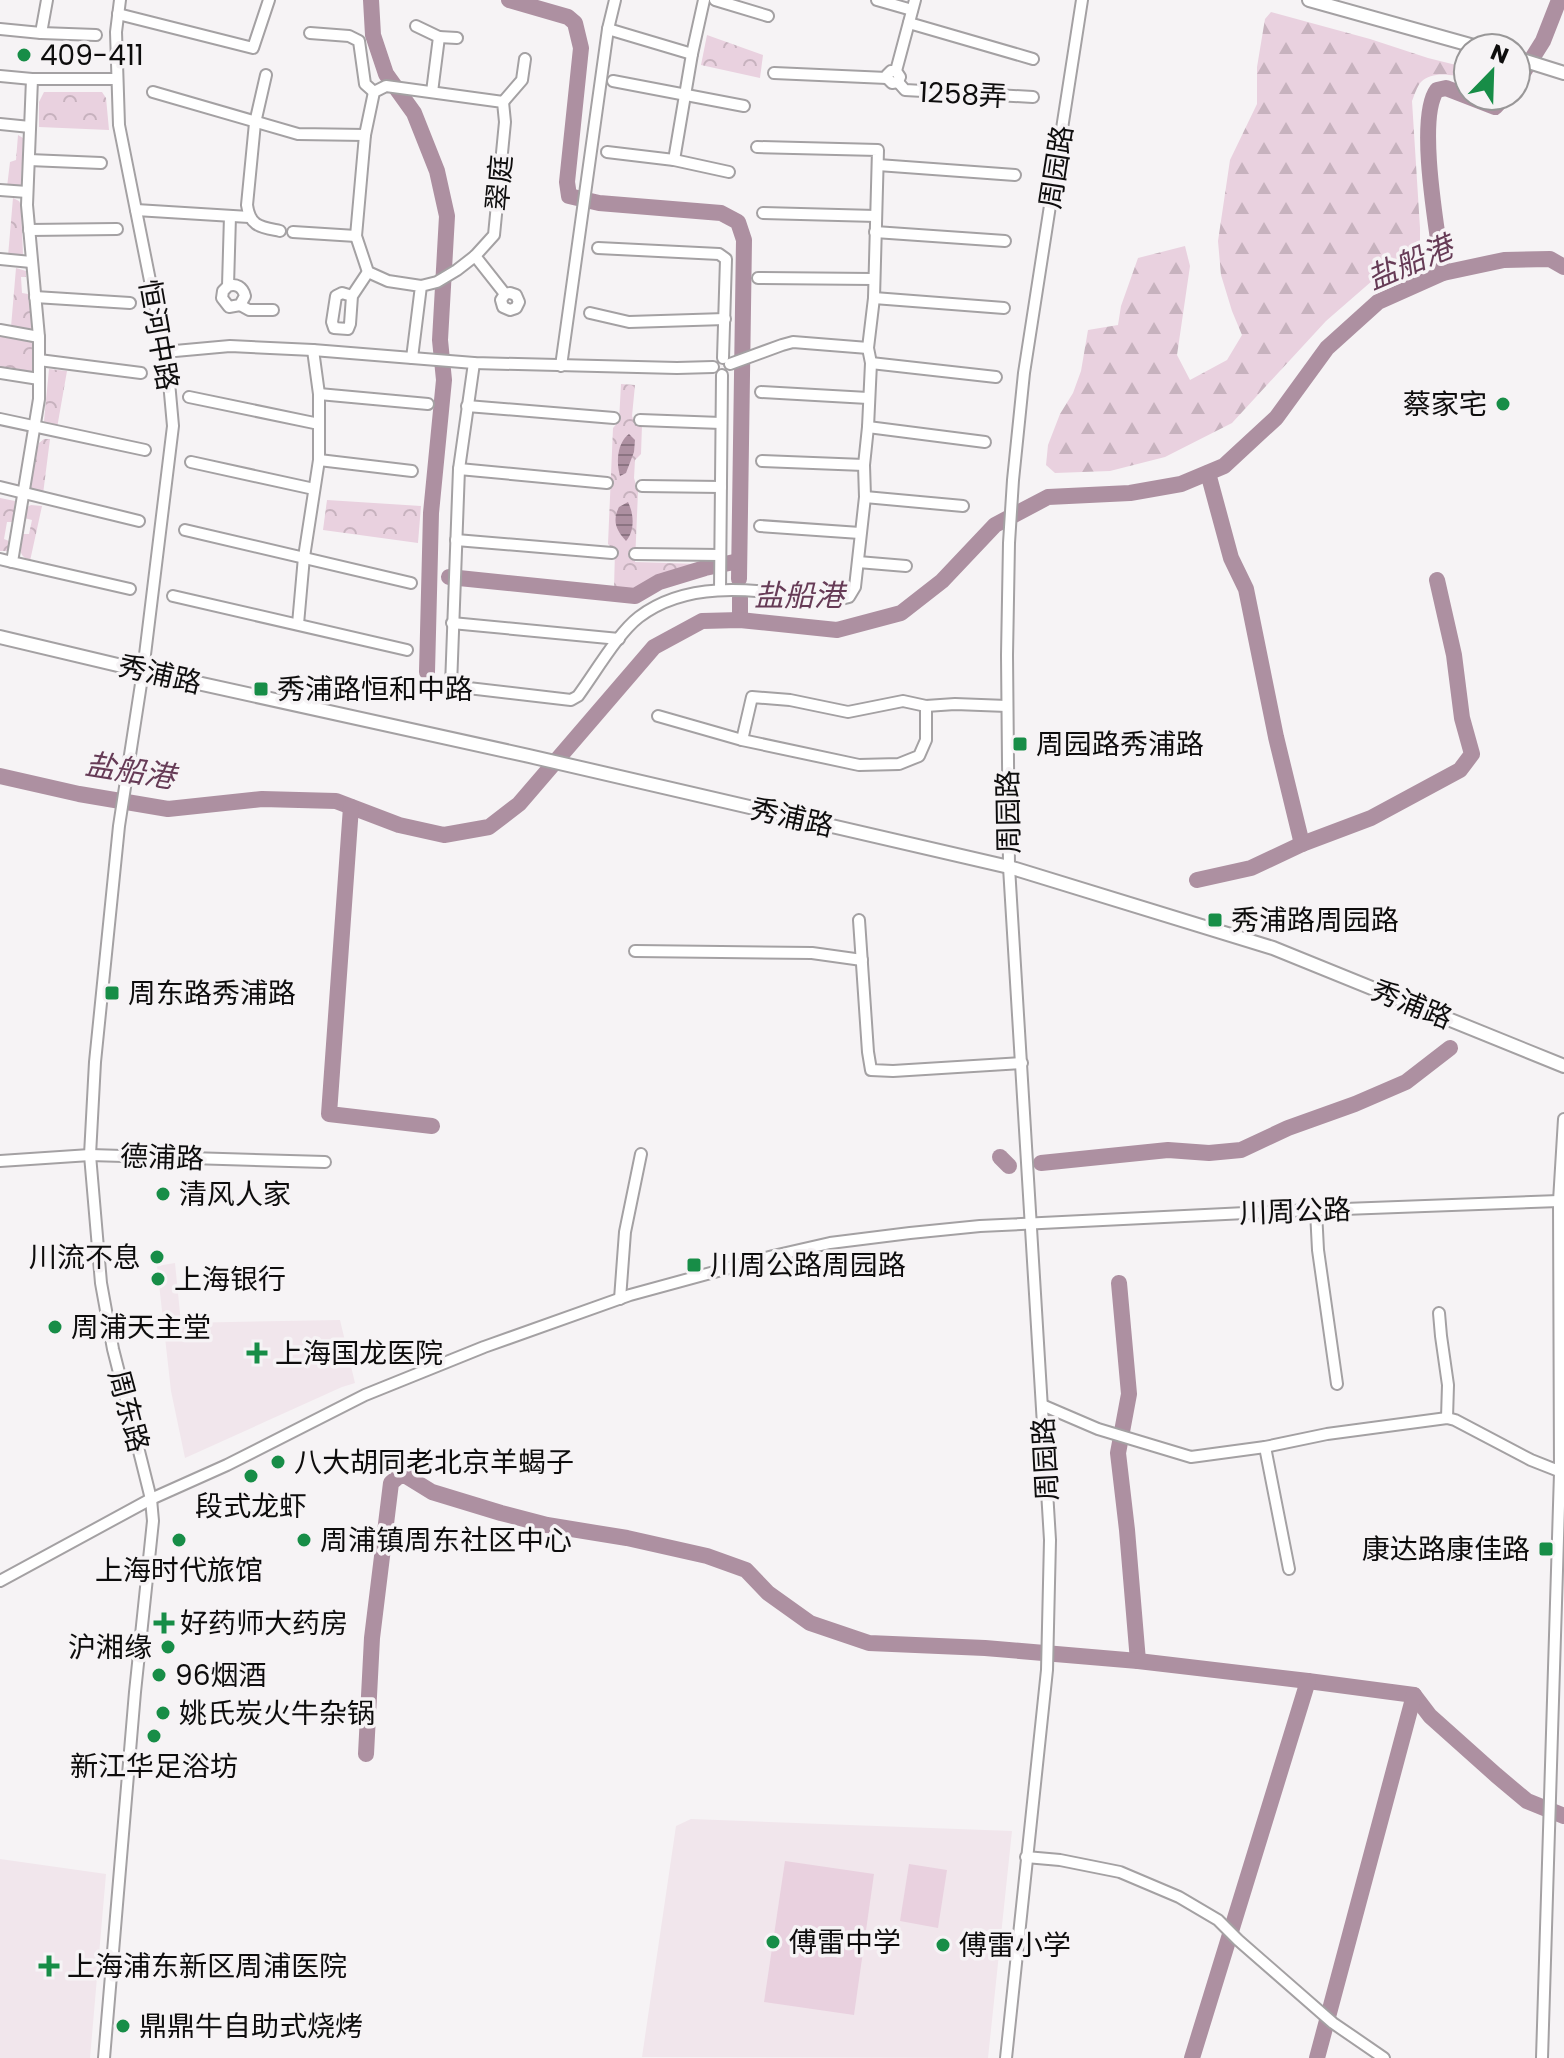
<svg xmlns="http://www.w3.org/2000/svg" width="1564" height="2058" viewBox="0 0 1564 2058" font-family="Poppins,'Noto Sans SC',sans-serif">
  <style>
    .built { fill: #f1e6ec }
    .forest { fill: url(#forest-firs) }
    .park { fill: url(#park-crowns) }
    .pitch { fill: #e9d1df }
    .water { fill: url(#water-rules) }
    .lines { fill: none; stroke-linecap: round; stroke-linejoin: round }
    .river { stroke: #ad90a1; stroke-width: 16 }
    .minor-casing { stroke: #a4a1a3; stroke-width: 14 }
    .major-casing { stroke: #a4a1a3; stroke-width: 16 }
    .minor { stroke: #fff; stroke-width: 10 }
    .major { stroke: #fff; stroke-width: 12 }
    .poi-dot { fill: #178d47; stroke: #f6f3f5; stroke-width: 3 }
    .labels { text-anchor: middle; stroke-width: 7; stroke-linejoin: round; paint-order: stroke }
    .poi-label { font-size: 28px; fill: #0e0d0d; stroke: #f6f3f5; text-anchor: start }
    .street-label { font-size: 28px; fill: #0e0d0d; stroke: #f6f3f5 }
    .water-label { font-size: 30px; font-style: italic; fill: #663b56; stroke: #f6f3f5 }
  </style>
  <defs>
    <pattern id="forest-firs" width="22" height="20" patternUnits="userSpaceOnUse" patternTransform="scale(2)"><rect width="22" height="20" fill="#e9d1df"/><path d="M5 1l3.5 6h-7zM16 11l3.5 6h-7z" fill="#c7b2be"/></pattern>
    <pattern id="park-crowns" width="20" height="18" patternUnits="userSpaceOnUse" patternTransform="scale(2)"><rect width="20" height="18" fill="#e9d1df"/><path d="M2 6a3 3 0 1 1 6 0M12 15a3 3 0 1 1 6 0" fill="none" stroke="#c7b2be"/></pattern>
    <pattern id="water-rules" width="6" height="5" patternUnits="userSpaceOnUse" patternTransform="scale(2)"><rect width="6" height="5" fill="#ad90a1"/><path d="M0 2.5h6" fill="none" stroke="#8b7482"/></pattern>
  </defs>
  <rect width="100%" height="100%" fill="#f6f3f5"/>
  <g class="built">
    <path d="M 175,1263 L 181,1323 L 340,1320 L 355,1383 L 342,1387 L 185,1458 L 171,1391 L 157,1266 Z"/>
    <path d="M 691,1819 L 1012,1831 L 988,2058 L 642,2057 L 676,1826 Z"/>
    <path d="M 0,1859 L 106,1874 L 90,2058 L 0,2058 Z"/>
  </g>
  <path class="forest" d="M 1271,12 L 1370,39 L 1428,58 L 1468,68 L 1468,79 C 1454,75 1433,70 1421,82 C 1417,86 1414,96 1412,101 L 1420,228 L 1420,251 L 1380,274 L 1326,321 L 1232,423 L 1165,457 L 1110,471 L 1055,473 L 1046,465 L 1048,445 L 1060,414 L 1073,393 L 1081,371 L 1088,330 L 1118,325 L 1121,306 L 1138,258 L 1185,246 L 1190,266 L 1177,355 L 1190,380 L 1227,360 L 1242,335 L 1232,311 L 1221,275 L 1218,241 L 1230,160 L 1257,104 L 1257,67 L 1265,19 Z"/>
  <g class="park">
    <path d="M 707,35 L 763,55 L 760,78 L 701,65 Z"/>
    <path d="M 44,92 L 102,92 L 106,98 L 109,130 L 39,127 L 39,102 Z"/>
    <path d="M 18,135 L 23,138 L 21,188 L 7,187 L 10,162 L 16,160 Z"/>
    <path d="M 13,198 L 19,201 L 21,205 L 23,255 L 20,258 L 8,256 Z"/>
    <path d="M 16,268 L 26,271 L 26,277 L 21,277 L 22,293 L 28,294 L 33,325 L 30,330 L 11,327 Z"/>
    <path d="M 0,336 L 35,343 L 34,373 L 0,368 Z"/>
    <path d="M 49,369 L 67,371 L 57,428 L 45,426 L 44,421 Z"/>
    <path d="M 621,384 L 635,385 L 632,416 L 635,425 L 642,425 L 641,454 L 635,460 L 634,478 L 638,492 L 635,562 L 699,564 L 671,574 L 650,579 L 632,591 L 614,588 L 615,551 L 608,544 L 613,428 L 619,421 Z"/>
    <path d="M 44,439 L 50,439 L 43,494 C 38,494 33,494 31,489 C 27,483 37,451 39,443 Z"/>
    <path d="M 0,498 L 15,501 L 13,522 L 7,522 L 4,539 L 9,541 L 8,551 L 0,551 Z"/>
    <path d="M 327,500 L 421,506 L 418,543 L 323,530 Z"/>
    <path d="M 31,505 L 42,506 L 30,561 C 16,554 21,547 23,534 L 29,534 L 32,520 L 24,518 L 27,507 Z"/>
  </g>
  <g class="pitch">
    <path d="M 785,1861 L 874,1874 L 854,2015 L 764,2002 Z"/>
    <path d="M 909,1864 L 947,1870 L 938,1928 L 900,1921 Z"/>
  </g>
  <g class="water">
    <path d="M 629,434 L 635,440 L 634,452 L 626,473 L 620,476 C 616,462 617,443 629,434 Z"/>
    <path d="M 628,502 C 634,514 635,531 626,541 C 616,530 612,521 619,507 Z"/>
  </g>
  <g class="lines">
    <g class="river">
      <path d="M 371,0 L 373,35 L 386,74 L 414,113 L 437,171 L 447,216 L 440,340 L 444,380 L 431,513 L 427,672"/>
      <path d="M 509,0 L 568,17 L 575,23 L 581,48 L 567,182 L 569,196 L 599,203 L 721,213 L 738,222 L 744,240 L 739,579"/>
      <path d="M 1516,84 L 1543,41 L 1559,0"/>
      <path d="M 1443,273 C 1438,235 1416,118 1437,90 L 1446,88 L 1495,107 L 1505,96"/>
      <path d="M 1208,473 L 1231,558 L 1246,589 L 1276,737 L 1302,844"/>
      <path d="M 449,577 L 635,596 L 659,582 L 705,568 L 739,561"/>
      <path d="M 740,620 L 740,598"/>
      <path d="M 0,776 L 79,794 L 168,809 L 262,799 L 336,801 L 399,825 L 444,835 L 489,827 L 519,804 L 654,647 L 702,621 L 740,620 L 837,630 L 901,613 L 942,581 L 995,525 L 1048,497 L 1130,493 L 1181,484 L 1224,466 L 1276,418 L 1327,348 L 1378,302 L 1443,273 L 1504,260 L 1550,259 L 1564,267"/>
      <path d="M 351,807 L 329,1114 L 432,1126"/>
      <path d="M 1197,880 L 1251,868 L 1302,844 L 1371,818 L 1460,770 L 1472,754 L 1462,718 L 1454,655 L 1437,580"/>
      <path d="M 1000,1157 L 1009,1166"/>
      <path d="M 1041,1163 L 1168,1150 L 1209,1153 L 1241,1150 L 1288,1128 L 1355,1104 L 1406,1082 L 1450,1048"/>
      <path d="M 1119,1283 L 1129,1394 L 1118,1453 L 1127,1530 L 1138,1661"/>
      <path d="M 366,1754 L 372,1638 L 391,1483 L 399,1476 L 406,1476 L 432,1492 L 501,1513 L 547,1525 L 627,1538 L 707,1556 L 746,1570 L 768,1593 L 810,1623 L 869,1643 L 985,1648 L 1138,1661 L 1308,1681 L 1414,1695 L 1430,1716 L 1496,1775 L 1527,1801 L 1564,1816"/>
      <path d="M 1192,2058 L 1308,1681"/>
      <path d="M 1317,2058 L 1414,1695"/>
    </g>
    <defs>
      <g id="minor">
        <path d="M 715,0 L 768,16"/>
        <path d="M 877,0 L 912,10"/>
        <path d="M 118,14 L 253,48 L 269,0"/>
        <path d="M 909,23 L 1033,59"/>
        <path d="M 416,26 L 439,37 L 432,92"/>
        <path d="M 0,29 L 41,33 L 96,35"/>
        <path d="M 608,29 L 692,54"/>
        <path d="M 41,33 L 47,0"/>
        <path d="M 310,33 L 349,36 L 359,41 L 365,84 L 374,92"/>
        <path d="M 439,37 L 457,38"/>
        <path d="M 896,71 L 891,71 L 887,75 L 888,79 L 892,83 L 898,82 L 900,77 L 896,71 L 915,0"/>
        <path d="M 774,73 L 887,78"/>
        <path d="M 266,75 L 255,123 L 247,205 C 250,227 261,227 280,231"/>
        <path d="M 0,76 L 32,79 L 116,79"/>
        <path d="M 32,79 L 27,205 L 39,337 L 39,399 L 12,562 L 130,589"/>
        <path d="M 613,81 L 744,106"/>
        <path d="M 898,82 L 905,90 L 1033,97"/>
        <path d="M 153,92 L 298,134 L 365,135"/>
        <path d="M 503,102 L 522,80 L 525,59"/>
        <path d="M 0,124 L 30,127"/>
        <path d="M 607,152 L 674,160 L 729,172"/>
        <path d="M 29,160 L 101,163"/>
        <path d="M 674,160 L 692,54 L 704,0"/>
        <path d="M 878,165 L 1015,175"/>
        <path d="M 0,190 L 27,192"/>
        <path d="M 136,210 L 249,217"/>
        <path d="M 763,213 L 876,216"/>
        <path d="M 29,230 L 117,229"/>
        <path d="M 293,232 L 356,236"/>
        <path d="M 875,232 L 1005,241"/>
        <path d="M 598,248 L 719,254 L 726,259 L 723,358"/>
        <path d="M 475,256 L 505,294 L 510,293 L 516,295 L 519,302 L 516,308 L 510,310 L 503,307 L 501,300 L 505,294"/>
        <path d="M 0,259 L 31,262"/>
        <path d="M 758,278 L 873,279"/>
        <path d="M 228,286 C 236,283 243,287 245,296 L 240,305 L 229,307 L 222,298 L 223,291 L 228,286 L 230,216"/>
        <path d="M 352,296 L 350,324 L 348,329 L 334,328 L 332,322 L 336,296 L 342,293 L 352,296 L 368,272"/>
        <path d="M 35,297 L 130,303"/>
        <path d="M 874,298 L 1004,308"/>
        <path d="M 240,305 L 249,310 L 273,310"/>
        <path d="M 590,313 L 629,322 L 725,319"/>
        <path d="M 0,330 L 39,337"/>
        <path d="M 164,352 L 230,346 L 313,350 L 474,363 L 677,368 L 713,367"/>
        <path d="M 412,358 L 421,286 L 437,282 L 457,270 L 475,256 L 494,235 L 505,122 L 503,102 L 386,86 L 374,92 L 365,135 L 356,236 L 368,272 L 388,281 L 421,286"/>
        <path d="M 39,360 L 141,373"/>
        <path d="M 474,363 L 459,469 L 451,686 L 571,700 L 578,696 C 595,673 618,633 639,617 C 696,574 772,594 837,600 L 849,597 L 855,587 L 865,497 L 864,465 L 868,427 L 871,363 L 868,348 L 874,298 L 878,150 L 757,147"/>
        <path d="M 871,363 L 996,377"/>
        <path d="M 730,364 L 782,345 L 793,342 L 868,348"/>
        <path d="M 561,366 L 608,29 L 615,0"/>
        <path d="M 0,373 L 39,379"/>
        <path d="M 761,392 L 868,398"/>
        <path d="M 319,394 L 428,404"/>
        <path d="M 189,397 L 319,424"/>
        <path d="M 467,406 L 614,418"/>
        <path d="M 0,419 L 145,450"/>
        <path d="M 640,420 L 721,423"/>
        <path d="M 868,427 L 985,442"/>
        <path d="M 319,460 L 412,471"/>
        <path d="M 762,461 L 864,465"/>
        <path d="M 191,462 L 314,489"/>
        <path d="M 459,469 L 607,483"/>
        <path d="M 642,486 L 721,487"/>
        <path d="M 0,487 L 139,521"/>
        <path d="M 865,497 L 963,506"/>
        <path d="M 760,526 L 860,533"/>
        <path d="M 185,530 L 411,583"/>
        <path d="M 456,540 L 612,553"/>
        <path d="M 635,554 L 720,555"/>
        <path d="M 0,559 L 12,562"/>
        <path d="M 858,562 L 906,566"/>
        <path d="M 720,590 L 722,375"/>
        <path d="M 173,596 L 407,650"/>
        <path d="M 452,623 L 619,639"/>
        <path d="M 298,624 L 304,557 L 319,460 L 319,394 L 313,350"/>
        <path d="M 658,716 L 742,740 L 859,765 L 899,764 L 919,756 L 926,740 L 926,706"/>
        <path d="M 742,740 L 752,697 L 790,700 L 848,712 L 903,701 L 926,706 L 955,704 L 1007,706"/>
        <path d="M 859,920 L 868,1052 L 871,1070 L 893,1071 L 1022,1063"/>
        <path d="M 635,951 L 812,953 L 862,960"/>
        <path d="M 0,1161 L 90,1155 L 325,1162"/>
        <path d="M 1316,1211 L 1318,1250 L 1337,1384"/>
        <path d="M 620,1299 L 625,1232 L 641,1154"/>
        <path d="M 1439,1313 L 1441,1336 L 1448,1385 L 1447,1418"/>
        <path d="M 1042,1405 L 1098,1429 L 1191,1457 L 1265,1447 L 1327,1434 L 1447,1418 L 1455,1420 L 1531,1460 L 1564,1473"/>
        <path d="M 1265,1447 L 1289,1569"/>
        <path d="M 0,1581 L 151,1499 L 227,1465 L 365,1395 L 484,1347 L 630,1295 L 773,1256 L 830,1243 L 910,1233 L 980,1226 L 1266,1212 L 1559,1201"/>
        <path d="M 1026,1857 L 1060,1860 L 1120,1872 L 1179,1897 L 1218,1920 L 1238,1940 L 1333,2023 L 1384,2058"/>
        <path d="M 104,2058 L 135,1692 L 153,1521 L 151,1499 L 141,1459 L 113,1349 L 101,1283 L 90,1155 L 95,1062 L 119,826 L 143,671 L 173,426 L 168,371 L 119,125 L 116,32 L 120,0"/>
        <path d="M 1006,2058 L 1047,1670 L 1050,1540 L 1009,867 L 1007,655 L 1009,543 L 1013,480 L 1024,373 L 1082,0"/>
        <path d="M 1542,2058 L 1560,1473 L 1559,1201 L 1564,1119"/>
      </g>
      <g id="major">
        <path d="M 1309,0 L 1481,48"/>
        <path d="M 1516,58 L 1564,73"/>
        <path d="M 0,637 L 143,671 L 529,756 L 1009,867 L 1273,948 L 1564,1066"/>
      </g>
    </defs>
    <use href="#minor" class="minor-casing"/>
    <use href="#major" class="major-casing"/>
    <use href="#minor" class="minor"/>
    <use href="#major" class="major"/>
  </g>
  <g class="poi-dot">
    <circle cx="24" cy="55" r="8"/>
    <circle cx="1503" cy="404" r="8"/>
    <rect x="253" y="681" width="16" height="16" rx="4"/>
    <rect x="1012" y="736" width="16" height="16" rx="4"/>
    <rect x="1207" y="912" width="16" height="16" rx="4"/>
    <rect x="104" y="985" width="16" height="16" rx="4"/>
    <circle cx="163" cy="1194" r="8"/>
    <circle cx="157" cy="1257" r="8"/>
    <rect x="686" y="1257" width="16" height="16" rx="4"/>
    <circle cx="158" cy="1279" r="8"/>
    <circle cx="55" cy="1327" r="8"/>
    <path d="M253 1341h8v8h8v8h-8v8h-8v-8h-8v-8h8z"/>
    <circle cx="278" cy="1462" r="8"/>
    <circle cx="251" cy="1476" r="8"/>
    <circle cx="179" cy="1540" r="8"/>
    <circle cx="304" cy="1540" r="8"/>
    <rect x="1538" y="1541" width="16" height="16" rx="4"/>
    <path d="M160 1611h8v8h8v8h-8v8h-8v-8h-8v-8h8z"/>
    <circle cx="168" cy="1647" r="8"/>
    <circle cx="159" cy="1675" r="8"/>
    <circle cx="163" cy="1713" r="8"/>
    <circle cx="154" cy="1736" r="8"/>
    <circle cx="773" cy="1942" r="8"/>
    <circle cx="943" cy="1945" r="8"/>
    <path d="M45 1954h8v8h8v8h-8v8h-8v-8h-8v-8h8z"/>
    <circle cx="123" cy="2026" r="8"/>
  </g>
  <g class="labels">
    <g class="poi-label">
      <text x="40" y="65">409-411</text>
      <text x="1487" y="414" text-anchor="end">蔡家宅</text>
      <text x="277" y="699">秀浦路恒和中路</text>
      <text x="1036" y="754">周园路秀浦路</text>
      <text x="1231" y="930">秀浦路周园路</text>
      <text x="128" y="1003">周东路秀浦路</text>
      <text x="179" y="1204">清风人家</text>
      <text x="141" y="1267" text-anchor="end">川流不息</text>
      <text x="710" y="1275">川周公路周园路</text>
      <text x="174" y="1289">上海银行</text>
      <text x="71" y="1337">周浦天主堂</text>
      <text x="275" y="1363">上海国龙医院</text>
      <text x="294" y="1472">八大胡同老北京羊蝎子</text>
      <text x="251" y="1516" text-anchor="middle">段式龙虾</text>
      <text x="320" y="1550">周浦镇周东社区中心</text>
      <text x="1530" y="1559" text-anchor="end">康达路康佳路</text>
      <text x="179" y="1580" text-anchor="middle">上海时代旅馆</text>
      <text x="180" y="1633">好药师大药房</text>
      <text x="152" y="1657" text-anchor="end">沪湘缘</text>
      <text x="175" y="1685">96烟酒</text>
      <text x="179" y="1723">姚氏炭火牛杂锅</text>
      <text x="154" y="1776" text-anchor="middle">新江华足浴坊</text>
      <text x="789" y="1952">傅雷中学</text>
      <text x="959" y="1955">傅雷小学</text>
      <text x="67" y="1976">上海浦东新区周浦医院</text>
      <text x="139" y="2036">鼎鼎牛自助式烧烤</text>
    </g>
    <g class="street-label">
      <text transform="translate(963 94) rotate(3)" y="10">1258弄</text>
      <text transform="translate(1056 167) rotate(-81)" y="10">周园路</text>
      <text transform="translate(499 183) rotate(-85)" y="10">翠庭</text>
      <text transform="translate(159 335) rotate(80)" y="10">恒河中路</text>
      <text transform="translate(160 674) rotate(13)" y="10">秀浦路</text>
      <text transform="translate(1008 812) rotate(-91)" y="10">周园路</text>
      <text transform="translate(792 817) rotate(13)" y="10">秀浦路</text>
      <text transform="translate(1412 1004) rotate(22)" y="10">秀浦路</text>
      <text transform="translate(162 1157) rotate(2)" y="10">德浦路</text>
      <text transform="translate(1295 1211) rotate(-2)" y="10">川周公路</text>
      <text transform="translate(129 1411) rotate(75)" y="10">周东路</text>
      <text transform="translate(1045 1459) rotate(-93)" y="10">周园路</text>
    </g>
    <g class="water-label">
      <text transform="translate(1410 263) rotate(-23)" y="10">盐船港</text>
      <text x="799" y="606">盐船港</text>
      <text transform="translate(130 771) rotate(9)" y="10">盐船港</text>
    </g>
  </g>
  <g transform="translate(1492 72) rotate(23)"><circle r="38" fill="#f6f3f5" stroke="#999798" stroke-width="2"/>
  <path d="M0-6L14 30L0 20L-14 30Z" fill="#178d47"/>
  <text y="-12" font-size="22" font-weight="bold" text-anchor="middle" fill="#0e0d0d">N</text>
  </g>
</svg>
